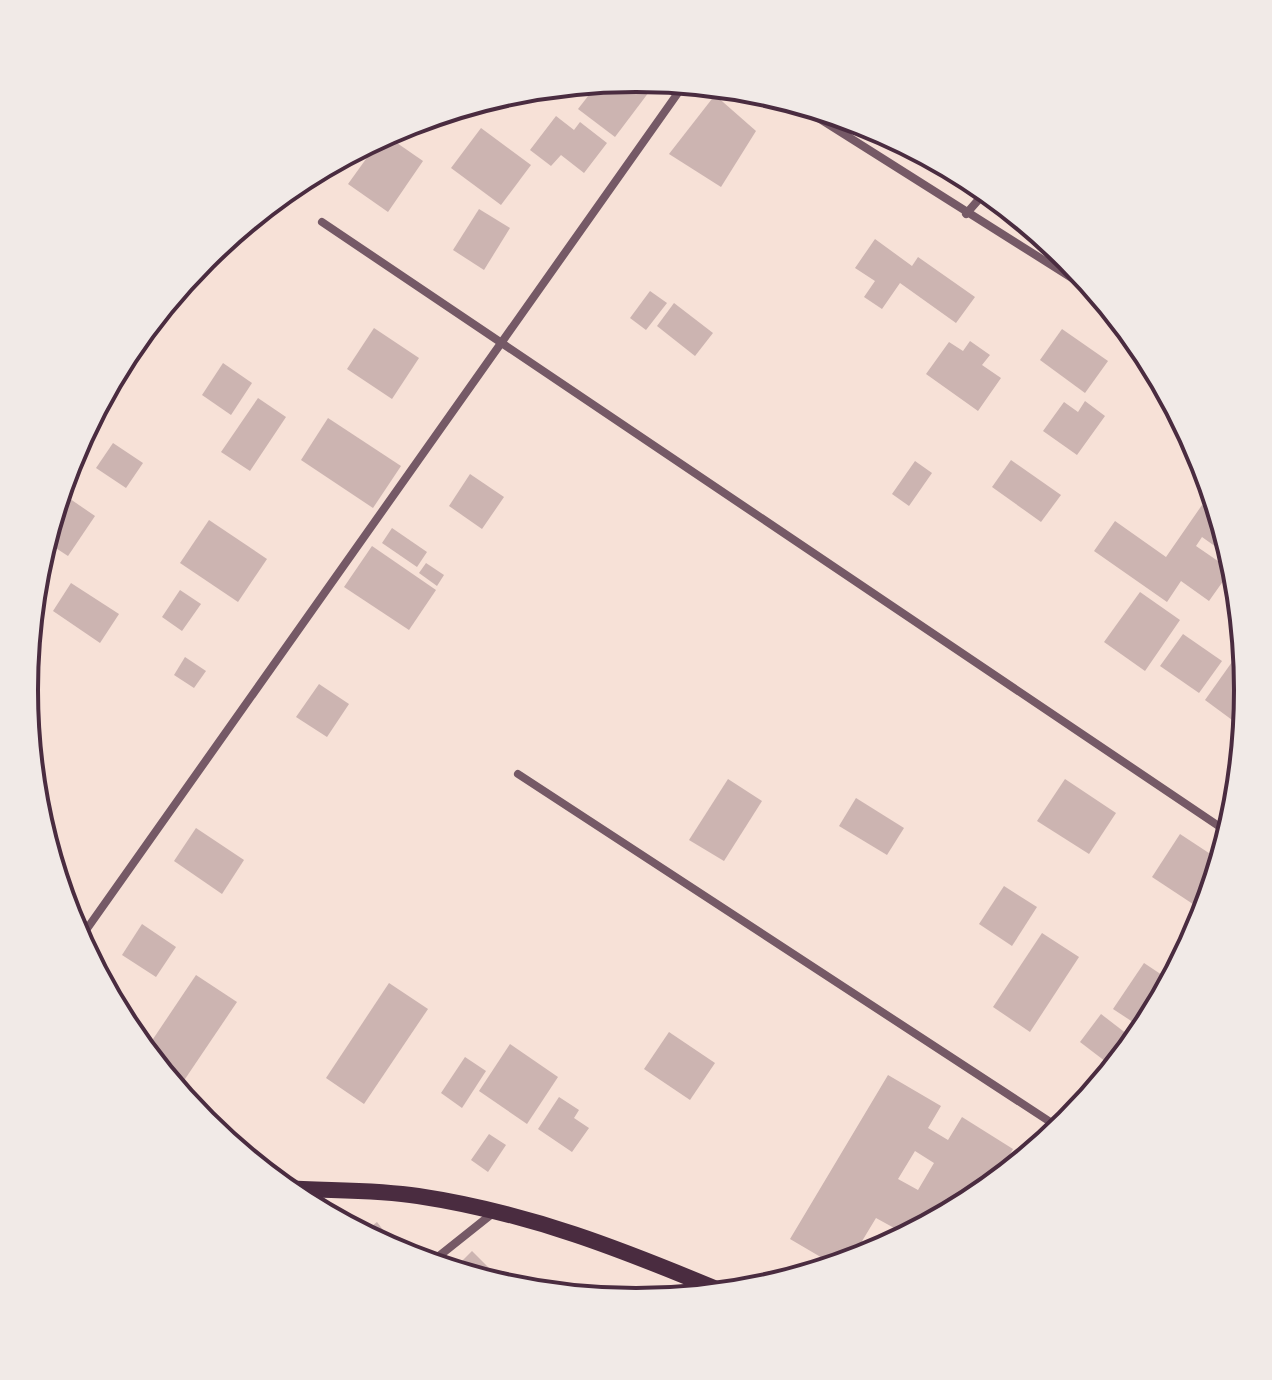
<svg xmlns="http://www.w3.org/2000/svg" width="1272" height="1380" viewBox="0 0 1272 1380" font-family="Ubuntu,sans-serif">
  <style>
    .building { fill: #ccb4b1; fill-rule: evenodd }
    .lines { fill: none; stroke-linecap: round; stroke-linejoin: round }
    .minor { stroke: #755966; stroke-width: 8 }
    .secondary { stroke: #4a2c40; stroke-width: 16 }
    .rim { fill: none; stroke: #4a2c40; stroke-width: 4 }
  </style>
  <rect width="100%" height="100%" fill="#f7e1d7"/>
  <g class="building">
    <path d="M 639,78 L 652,88 L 615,137 L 578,109 L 599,82 Z"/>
    <path d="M 715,95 L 756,131 L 721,187 L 669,154 Z"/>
    <path d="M 556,116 L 574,130 L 580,122 L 607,143 L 584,173 L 561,155 L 551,166 L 530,150 Z"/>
    <path d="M 481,128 L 531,165 L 501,205 L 451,168 Z"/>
    <path d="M 384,134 L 423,161 L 388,212 L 348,184 Z"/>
    <path d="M 479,209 L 510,228 L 484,270 L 453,250 Z"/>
    <path d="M 875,239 L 912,266 L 918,257 L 975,297 L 956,323 L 900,283 L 882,309 L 864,297 L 875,281 L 855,268 Z"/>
    <path d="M 650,291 L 667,303 L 646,330 L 630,318 Z"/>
    <path d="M 674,303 L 713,333 L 695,356 L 657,326 Z"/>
    <path d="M 374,328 L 419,358 L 392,399 L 347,369 Z"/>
    <path d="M 1062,329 L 1108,361 L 1085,393 L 1040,360 Z"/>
    <path d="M 970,341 L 990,355 L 982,365 L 1001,378 L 978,411 L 926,374 L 949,342 L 963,351 Z"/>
    <path d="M 223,363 L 252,383 L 231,415 L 202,395 Z"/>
    <path d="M 258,398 L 286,417 L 250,471 L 221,452 Z"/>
    <path d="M 1085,401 L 1105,416 L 1077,455 L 1043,431 L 1064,402 L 1078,412 Z"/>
    <path d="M 328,418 L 401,466 L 373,508 L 301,460 Z"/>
    <path d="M 113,443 L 143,463 L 126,488 L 96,468 Z"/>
    <path d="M 1011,460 L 1061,495 L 1041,522 L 992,487 Z"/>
    <path d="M 915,461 L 932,473 L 909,506 L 892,494 Z"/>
    <path d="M 470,474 L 504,497 L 482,529 L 449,506 Z"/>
    <path d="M 60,492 L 95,516 L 68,556 L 45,541 Z"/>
    <path d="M 1202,505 L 1215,514 L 1218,509 L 1233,559 L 1202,537 L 1196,546 L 1231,570 L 1209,601 L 1181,581 L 1167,602 L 1094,551 L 1115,521 L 1166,557 Z"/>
    <path d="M 209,520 L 267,559 L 238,602 L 180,563 Z"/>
    <path d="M 392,528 L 427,552 L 417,567 L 382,543 Z"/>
    <path d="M 372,546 L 436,590 L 409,630 L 344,587 Z"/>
    <path d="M 426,563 L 444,575 L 437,586 L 419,573 Z"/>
    <path d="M 71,583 L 119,614 L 100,643 L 53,611 Z"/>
    <path d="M 180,590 L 201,604 L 182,631 L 162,617 Z"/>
    <path d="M 1140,592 L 1180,620 L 1145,671 L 1104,642 Z"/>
    <path d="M 1183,634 L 1222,661 L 1199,693 L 1160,666 Z"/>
    <path d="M 185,657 L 206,671 L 194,688 L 174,675 Z"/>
    <path d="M 1232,662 L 1246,672 L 1243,728 L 1205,700 Z"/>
    <path d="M 319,684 L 349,704 L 327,737 L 296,717 Z"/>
    <path d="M 728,779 L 762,801 L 724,861 L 689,840 Z"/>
    <path d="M 1065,779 L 1116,813 L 1089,854 L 1037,821 Z"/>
    <path d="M 856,798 L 904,828 L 887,855 L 839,826 Z"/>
    <path d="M 196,828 L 244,860 L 222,894 L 174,861 Z"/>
    <path d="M 1180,834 L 1221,861 L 1205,912 L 1152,877 Z"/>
    <path d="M 1004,886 L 1037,907 L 1012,946 L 979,924 Z"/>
    <path d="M 142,924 L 176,947 L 156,977 L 122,955 Z"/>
    <path d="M 1042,933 L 1079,957 L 1030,1032 L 993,1007 Z"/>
    <path d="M 1144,963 L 1171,981 L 1145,1030 L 1113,1009 Z"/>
    <path d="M 196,975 L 237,1002 L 183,1082 L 145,1051 Z"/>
    <path d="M 389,983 L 428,1009 L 364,1104 L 326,1078 Z"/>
    <path d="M 1101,1014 L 1136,1041 L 1114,1068 L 1080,1042 Z"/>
    <path d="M 669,1032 L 715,1063 L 690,1100 L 644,1069 Z"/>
    <path d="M 510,1044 L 558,1077 L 527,1124 L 479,1091 Z"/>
    <path d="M 465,1057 L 486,1071 L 462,1108 L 441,1093 Z"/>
    <path d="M 888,1075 L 941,1106 L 928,1128 L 948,1140 L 962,1117 L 1013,1149 L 990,1187 L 976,1199 L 885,1248 L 896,1229 L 876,1218 L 850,1261 L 836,1266 L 790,1239 ZM 915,1151 L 934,1163 L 918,1190 L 898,1179 Z"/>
    <path d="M 559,1097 L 579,1110 L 574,1118 L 589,1128 L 572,1152 L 538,1129 Z"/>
    <path d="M 489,1134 L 506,1145 L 488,1172 L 471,1160 Z"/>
    <path d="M 377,1222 L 403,1256 L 362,1234 Z"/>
    <path d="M 472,1251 L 509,1288 L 452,1271 Z"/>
  </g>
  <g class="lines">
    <g class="minor">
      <path d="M 790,100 L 1102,297"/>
      <path d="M 966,214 L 987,190"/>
      <path d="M 322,222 L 1229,833"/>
      <path d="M 518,774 L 1061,1129"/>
      <path d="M 79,940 L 685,83"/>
      <path d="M 429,1264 L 493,1213"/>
    </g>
    <path class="secondary" d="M 283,1188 C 327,1191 374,1189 418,1196 C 530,1213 621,1249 726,1293"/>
  </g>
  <path d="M0 0H1272V1380H0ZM38 690a598 598 0 1 1 1196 0a598 598 0 1 1-1196 0Z" fill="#f1eae7" fill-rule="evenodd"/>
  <path class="rim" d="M38 690a598 598 0 1 1 1196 0a598 598 0 1 1-1196 0Z"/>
</svg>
